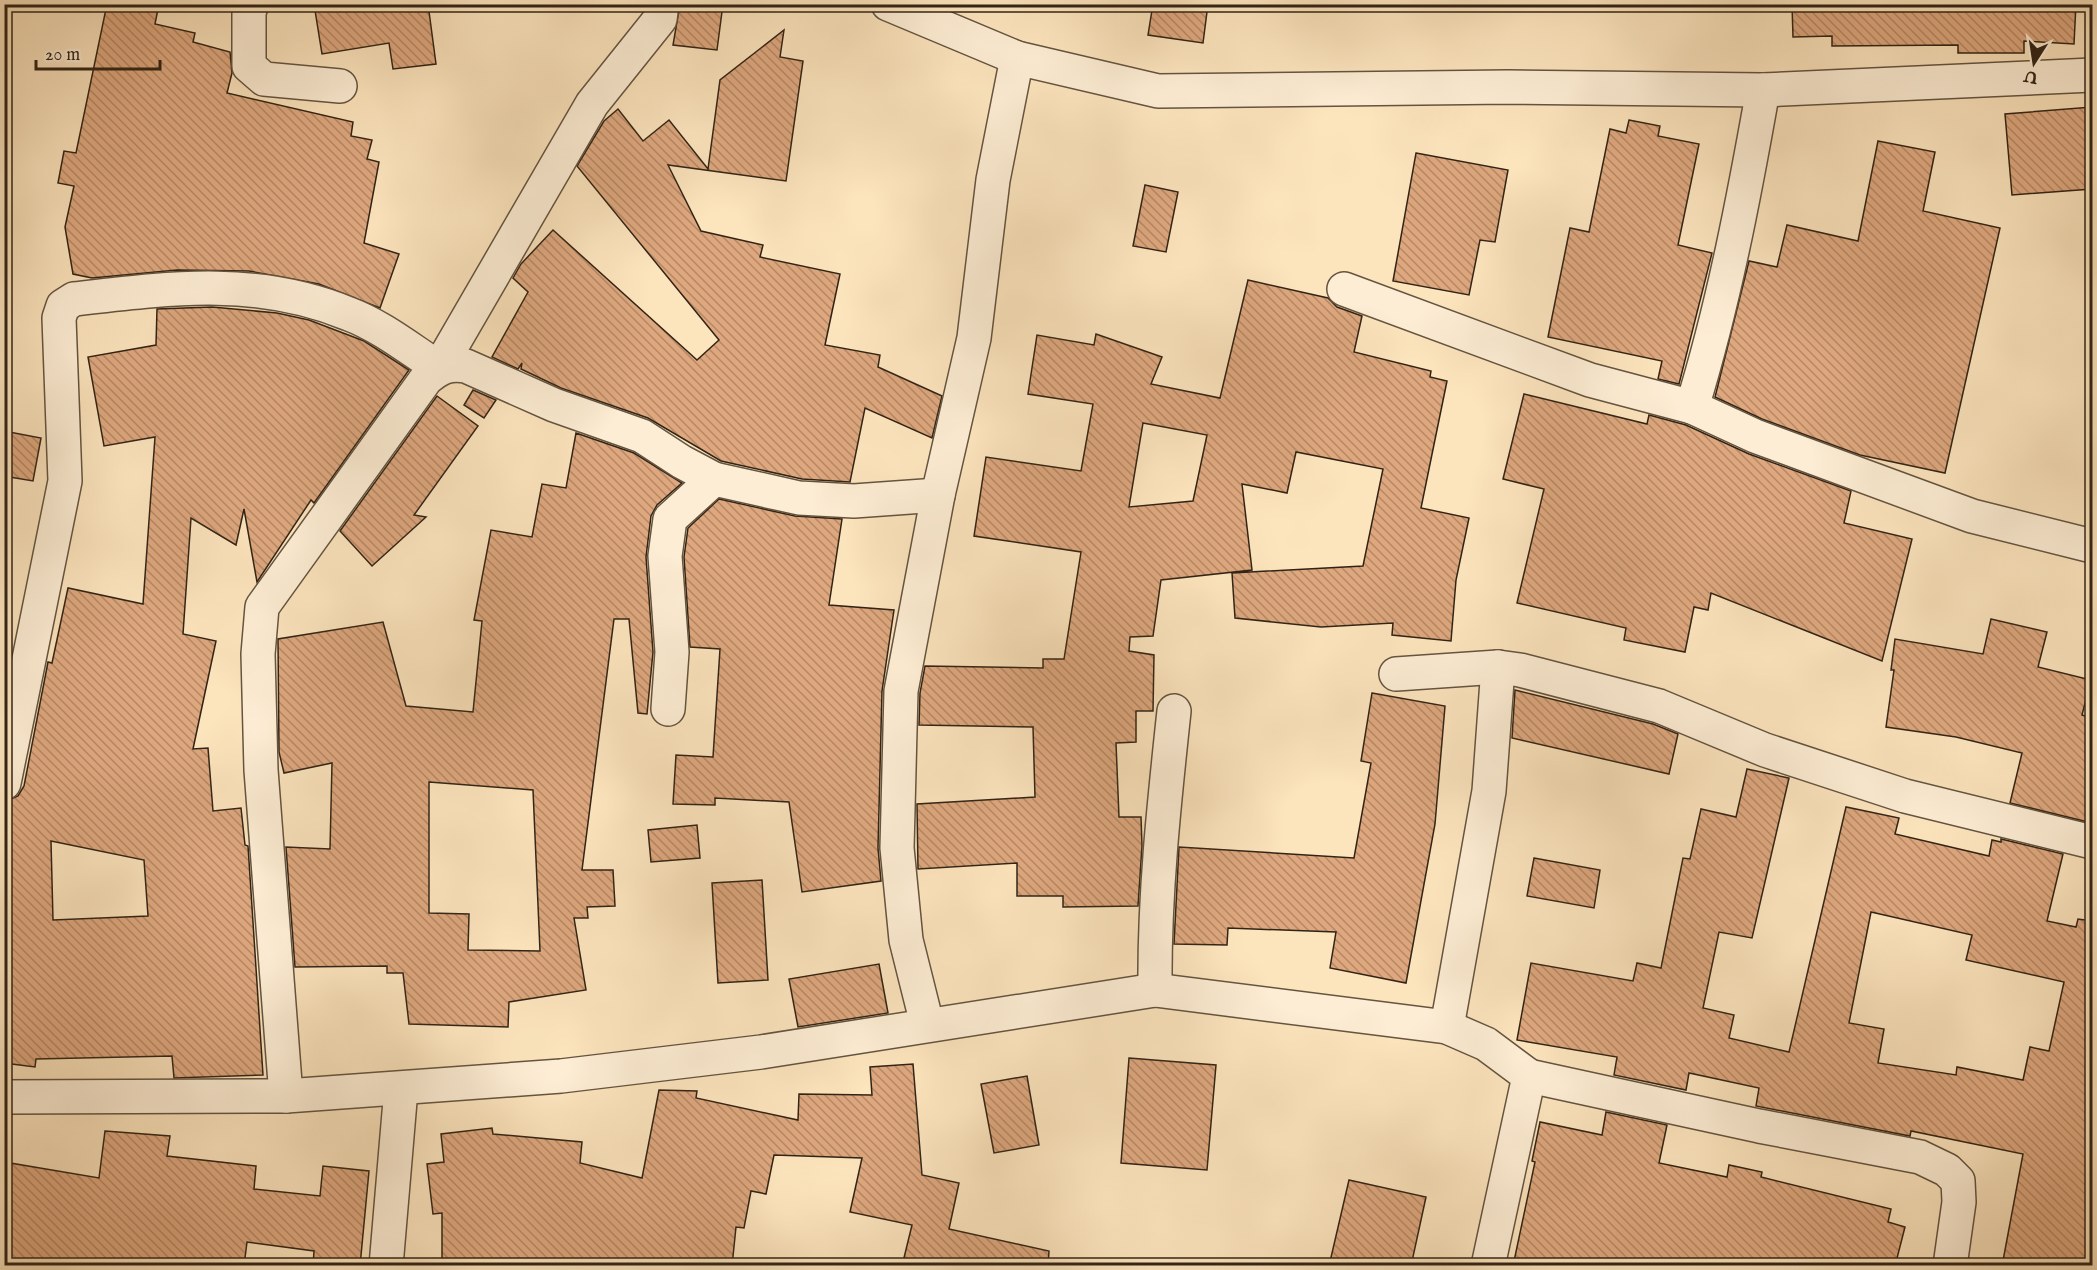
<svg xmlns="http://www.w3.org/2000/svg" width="2097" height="1270" viewBox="0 0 2097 1270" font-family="'IM FELL English',serif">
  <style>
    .building { fill: url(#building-back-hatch); stroke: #312416; stroke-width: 1.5; fill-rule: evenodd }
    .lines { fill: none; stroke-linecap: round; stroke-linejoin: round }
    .minor-casing { stroke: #645440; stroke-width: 36 }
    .minor { stroke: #fdedd4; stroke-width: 33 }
  </style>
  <defs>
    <pattern id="building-back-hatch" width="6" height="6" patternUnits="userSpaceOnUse" patternTransform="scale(1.5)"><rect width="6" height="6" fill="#dea77e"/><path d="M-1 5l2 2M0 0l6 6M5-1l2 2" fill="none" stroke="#b58866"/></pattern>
  </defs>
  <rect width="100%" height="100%" fill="#fce4bd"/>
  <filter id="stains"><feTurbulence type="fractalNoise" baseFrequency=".00333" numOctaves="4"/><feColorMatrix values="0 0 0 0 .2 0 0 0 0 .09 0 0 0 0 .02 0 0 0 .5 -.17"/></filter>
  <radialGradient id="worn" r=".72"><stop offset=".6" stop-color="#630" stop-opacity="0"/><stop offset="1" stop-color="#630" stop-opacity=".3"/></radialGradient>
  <g class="building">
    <path d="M 107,4 L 159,4 L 155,24 L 195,33 L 193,42 L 230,52 L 232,73 L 227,93 L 353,122 L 351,136 L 372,140 L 367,159 L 379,162 L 364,243 L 399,254 L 380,308 L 319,284 L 249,271 L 177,270 L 92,278 L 73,274 L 65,227 L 74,186 L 58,183 L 64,151 L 76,153 Z"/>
    <path d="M 314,4 L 428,4 L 436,64 L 393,69 L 389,43 L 322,54 Z"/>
    <path d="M 680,4 L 723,4 L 717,50 L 673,45 Z"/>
    <path d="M 1153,4 L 1208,4 L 1203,43 L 1148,35 Z"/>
    <path d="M 1792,4 L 2076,4 L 2074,44 L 2024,41 L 2024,53 L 1958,53 L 1958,45 L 1832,46 L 1832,36 L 1793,37 Z"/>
    <path d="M 784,30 L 780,57 L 803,61 L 786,181 L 668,165 L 701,231 L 763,245 L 760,257 L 840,274 L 825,345 L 880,355 L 878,367 L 942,396 L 932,438 L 865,408 L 850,482 L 802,479 L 721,461 L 648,418 L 561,388 L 521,369 L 522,363 L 518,369 L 492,357 L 528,292 L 513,278 L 521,264 L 553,230 L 697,360 L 719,340 L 577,166 L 604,121 L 618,109 L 643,141 L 669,120 L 708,169 L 720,80 Z"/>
    <path d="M 2092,107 L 2092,189 L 2012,195 L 2005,114 Z"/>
    <path d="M 1629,120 L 1660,126 L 1658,136 L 1699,144 L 1678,245 L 1712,253 L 1679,384 L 1658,379 L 1662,361 L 1548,337 L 1570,228 L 1589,232 L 1610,129 L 1626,133 Z"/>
    <path d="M 1878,141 L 1935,152 L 1923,211 L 2000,228 L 1945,473 L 1860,455 L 1762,419 L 1715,397 L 1749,261 L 1777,267 L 1787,225 L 1858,241 Z"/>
    <path d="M 1416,153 L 1508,170 L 1495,242 L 1480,240 L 1469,295 L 1393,281 Z"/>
    <path d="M 1145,185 L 1178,192 L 1166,252 L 1133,246 Z"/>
    <path d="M 1248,280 L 1328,298 L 1337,307 L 1362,316 L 1354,352 L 1431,371 L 1430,377 L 1447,381 L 1421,508 L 1469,518 L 1456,580 L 1451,641 L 1392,635 L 1393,623 L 1321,627 L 1235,618 L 1232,573 L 1363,566 L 1383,469 L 1296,452 L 1287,493 L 1242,484 L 1252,570 L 1161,580 L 1153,636 L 1130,637 L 1129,651 L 1154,655 L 1153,711 L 1136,711 L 1136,742 L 1116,743 L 1119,817 L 1141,817 L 1142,846 L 1138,906 L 1063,907 L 1063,896 L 1017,896 L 1017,863 L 918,869 L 917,804 L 1035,797 L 1033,727 L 919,725 L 920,693 L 925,666 L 1043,668 L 1043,659 L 1064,659 L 1081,552 L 974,536 L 986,457 L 1081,471 L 1093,404 L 1028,394 L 1037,335 L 1094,345 L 1096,334 L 1162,357 L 1151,384 L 1220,398 ZM 1143,423 L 1207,435 L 1193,501 L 1129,507 Z"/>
    <path d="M 212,307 L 277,313 L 309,320 L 364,341 L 409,370 L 314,503 L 311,500 L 257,582 L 244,509 L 236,545 L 191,518 L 183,634 L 216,641 L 193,749 L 208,748 L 213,811 L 241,808 L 245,845 L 248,846 L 263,1075 L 174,1078 L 172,1056 L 36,1059 L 35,1067 L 4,1063 L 4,809 L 6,801 L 18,796 L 24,786 L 48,662 L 52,663 L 68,588 L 143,604 L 155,437 L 104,446 L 88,357 L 156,345 L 157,309 ZM 51,841 L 144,860 L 148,916 L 53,920 Z"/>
    <path d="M 473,390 L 496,400 L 484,418 L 464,405 Z"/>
    <path d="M 1524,394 L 1647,424 L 1649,415 L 1686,425 L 1749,454 L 1851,491 L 1844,523 L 1912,539 L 1882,661 L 1711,593 L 1708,610 L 1694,607 L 1685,652 L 1624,640 L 1626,628 L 1517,603 L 1544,489 L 1503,479 Z"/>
    <path d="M 437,396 L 478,426 L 414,515 L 426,517 L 372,566 L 340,531 Z"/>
    <path d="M 4,431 L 41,438 L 33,481 L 4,476 Z"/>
    <path d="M 576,433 L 634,453 L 682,483 L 657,505 L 651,516 L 646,557 L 653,652 L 647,714 L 638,713 L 629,619 L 614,619 L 582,870 L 613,870 L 615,906 L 587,907 L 588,918 L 574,918 L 586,990 L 509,1002 L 508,1027 L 409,1024 L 403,973 L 387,973 L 387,966 L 295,967 L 286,847 L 330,849 L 332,763 L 284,773 L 279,752 L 278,639 L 383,622 L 406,706 L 473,712 L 482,621 L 474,620 L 491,530 L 532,537 L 542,484 L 566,488 ZM 429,782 L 533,790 L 540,951 L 468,950 L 469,914 L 429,913 Z"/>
    <path d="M 719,499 L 795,516 L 842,519 L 829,605 L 894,610 L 882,691 L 878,848 L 881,881 L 802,892 L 789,802 L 715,798 L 715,805 L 673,804 L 676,755 L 713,757 L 720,649 L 690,647 L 684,557 L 688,528 Z"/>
    <path d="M 1991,619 L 2047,632 L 2038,667 L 2091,680 L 2082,715 L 2092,718 L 2092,823 L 2010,803 L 2022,753 L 1956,737 L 1886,727 L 1894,670 L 1891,670 L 1895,639 L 1983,654 Z"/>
    <path d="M 1515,690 L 1653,724 L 1678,734 L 1669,774 L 1512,738 Z"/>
    <path d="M 1372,693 L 1445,706 L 1435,824 L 1406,983 L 1330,968 L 1336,932 L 1228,928 L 1227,945 L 1174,944 L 1179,847 L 1354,858 L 1371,763 L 1361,761 Z"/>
    <path d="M 1747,769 L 1789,778 L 1752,938 L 1719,932 L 1703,1008 L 1734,1015 L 1729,1038 L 1789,1052 L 1846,807 L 1899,818 L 1895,834 L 1989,856 L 1992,840 L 2001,842 L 2001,839 L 2063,854 L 2047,921 L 2076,927 L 2078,919 L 2092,921 L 2092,1266 L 2002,1266 L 2023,1154 L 1911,1131 L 1910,1136 L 1756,1106 L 1759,1088 L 1689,1073 L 1686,1090 L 1614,1075 L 1617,1057 L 1517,1040 L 1531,963 L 1633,981 L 1637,963 L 1661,968 L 1683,858 L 1690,859 L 1701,809 L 1736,817 ZM 1871,912 L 1972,935 L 1966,960 L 2064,982 L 2049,1051 L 2030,1047 L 2023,1080 L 1957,1067 L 1956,1075 L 1878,1063 L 1884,1029 L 1849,1023 Z"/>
    <path d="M 697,825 L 700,858 L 651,862 L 648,830 Z"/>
    <path d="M 1534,858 L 1600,870 L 1594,908 L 1527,896 Z"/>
    <path d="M 762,880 L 768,980 L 718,983 L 712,883 Z"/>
    <path d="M 879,964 L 888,1013 L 798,1027 L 789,979 Z"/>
    <path d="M 1129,1058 L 1216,1065 L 1207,1170 L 1121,1163 Z"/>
    <path d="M 913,1064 L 922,1175 L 959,1183 L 949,1229 L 1049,1251 L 1048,1266 L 902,1266 L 912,1225 L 850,1212 L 862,1158 L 774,1155 L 766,1194 L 751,1191 L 744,1228 L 736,1227 L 732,1266 L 442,1266 L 442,1213 L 433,1214 L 427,1164 L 444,1162 L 441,1134 L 492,1128 L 493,1134 L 582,1142 L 580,1163 L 642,1178 L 659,1090 L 697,1091 L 696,1098 L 798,1120 L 799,1094 L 872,1095 L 870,1067 Z"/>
    <path d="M 1027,1076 L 1039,1145 L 994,1153 L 981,1084 Z"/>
    <path d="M 1606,1112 L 1667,1125 L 1659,1163 L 1727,1177 L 1729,1165 L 1762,1172 L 1761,1177 L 1891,1209 L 1888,1222 L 1905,1227 L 1895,1266 L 1513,1266 L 1535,1162 L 1532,1161 L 1540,1122 L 1602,1135 Z"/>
    <path d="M 105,1131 L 170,1136 L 167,1156 L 256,1166 L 254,1189 L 320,1196 L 323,1166 L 369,1171 L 360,1266 L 313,1266 L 314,1251 L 247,1242 L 244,1266 L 6,1266 L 4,1162 L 99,1178 Z"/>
    <path d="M 1349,1180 L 1426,1197 L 1411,1266 L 1329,1266 Z"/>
  </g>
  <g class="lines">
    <defs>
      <g id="minor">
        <path d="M 252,4 L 249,12 L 249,66 L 264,79 L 340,86"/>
        <path d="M 888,4 L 1017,58 L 1158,91 L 1508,87 L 1763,90 L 2092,75"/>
        <path d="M 1763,90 C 1744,197 1724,303 1692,407 L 1755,436 L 1972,516 L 2092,546"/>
        <path d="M 1344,289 L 1590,380 L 1692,407"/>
        <path d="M 1396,674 L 1498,667 L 1520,670 L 1659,706 L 1765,750 L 1905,796 L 2092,842"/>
        <path d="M 668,709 L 672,652 L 665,556 L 670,519 L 714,479"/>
        <path d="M 4,783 L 65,481 L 59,318 L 63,306 L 74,299 C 169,288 257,276 349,314 C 381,326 411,350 439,368 L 592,104 L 660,19 L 662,4"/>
        <path d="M 1155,990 C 1154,897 1164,804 1174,711"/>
        <path d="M 927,1024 L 906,940 L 897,848 L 901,691 L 938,495 L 974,338 L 993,180 L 1017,58"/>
        <path d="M 1447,1027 L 1489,791 L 1498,667"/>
        <path d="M 1529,1076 L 1759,1126 L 1920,1157 L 1947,1170 L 1958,1181 L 1959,1202 L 1950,1266"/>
        <path d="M 286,1096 L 261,770 L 258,654 L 262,607 L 426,379 C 439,368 448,363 466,366 L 554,405 L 642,436 L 682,462 L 714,479 L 799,498 L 854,501 L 938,495"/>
        <path d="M 4,1097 L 286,1096 L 561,1076 L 761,1052 L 1155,990 L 1447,1027 L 1486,1044 L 1529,1076 L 1488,1266"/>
        <path d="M 386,1266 L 401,1089"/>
      </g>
    </defs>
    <use href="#minor" class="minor-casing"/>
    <use href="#minor" class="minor"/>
  </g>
  <rect width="2097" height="1270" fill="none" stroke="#fce4bd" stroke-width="24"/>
  <rect x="6" y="6" width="2085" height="1258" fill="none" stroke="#312416" stroke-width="3"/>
  <rect x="12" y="12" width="2073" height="1246" fill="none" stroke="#312416" stroke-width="1.5"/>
  <g transform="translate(2034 63) rotate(192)" stroke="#fdedd4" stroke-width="4.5" paint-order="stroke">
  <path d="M0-4.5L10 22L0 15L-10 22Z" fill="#312416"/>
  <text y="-9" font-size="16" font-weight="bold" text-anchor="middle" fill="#312416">U</text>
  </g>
  <path d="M36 60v9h124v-9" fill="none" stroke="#312416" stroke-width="3"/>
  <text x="45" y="60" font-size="18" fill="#312416" stroke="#fdedd4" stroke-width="4.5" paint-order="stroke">20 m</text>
  <rect width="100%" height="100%" filter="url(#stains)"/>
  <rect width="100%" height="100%" fill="url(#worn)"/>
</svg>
